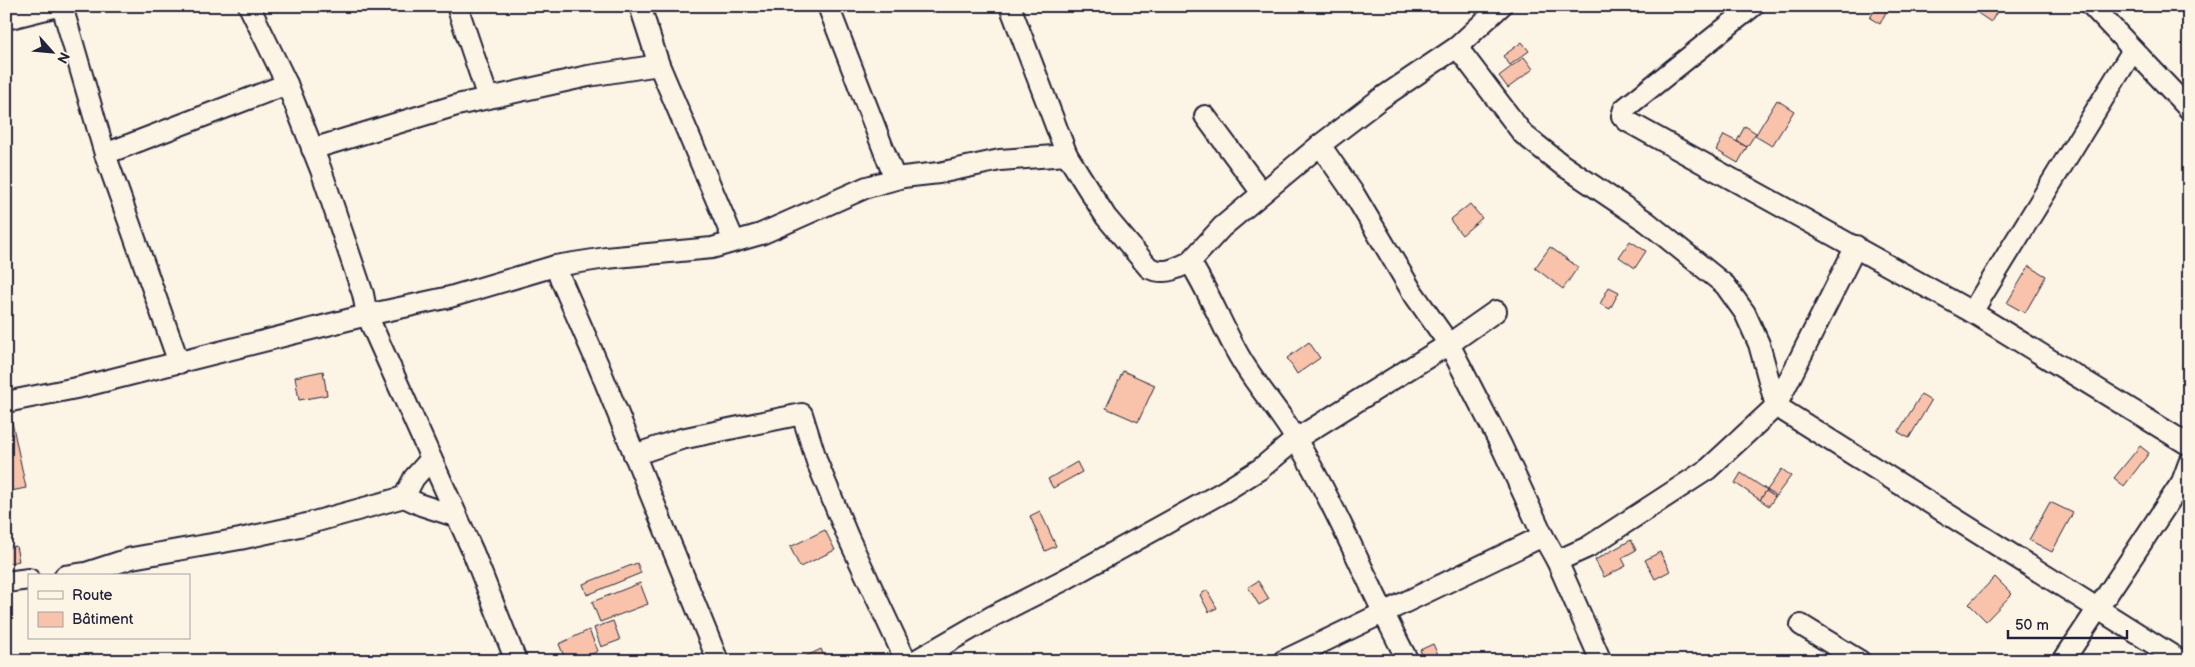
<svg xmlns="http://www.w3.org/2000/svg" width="2195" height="667" viewBox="0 0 2195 667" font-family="'Balsamiq Sans',sans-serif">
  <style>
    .building { fill: #f9c3ab; stroke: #22223b }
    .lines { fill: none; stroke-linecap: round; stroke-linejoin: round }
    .minor-casing { stroke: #22223b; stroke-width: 24 }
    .minor { stroke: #fcf5e5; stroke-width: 20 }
  </style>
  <rect width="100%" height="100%" fill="#fcf5e5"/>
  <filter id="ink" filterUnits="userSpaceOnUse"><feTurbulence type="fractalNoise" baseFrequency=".02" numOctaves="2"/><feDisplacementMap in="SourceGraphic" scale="10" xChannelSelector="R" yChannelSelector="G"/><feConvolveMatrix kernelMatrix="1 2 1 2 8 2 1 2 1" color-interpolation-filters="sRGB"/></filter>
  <g filter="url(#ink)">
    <g class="building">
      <path d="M 1877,6 L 1889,6 L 1880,24 L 1870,18 Z"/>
      <path d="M 1979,6 L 2000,6 L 1991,22 L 1976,12 Z"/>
      <path d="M 1522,42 L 1529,51 L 1510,65 L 1503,56 Z"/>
      <path d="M 1524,57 L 1533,69 L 1508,88 L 1499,76 Z"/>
      <path d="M 1777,100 L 1794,111 L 1772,146 L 1755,136 Z"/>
      <path d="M 1745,126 L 1756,133 L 1747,147 L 1737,141 Z"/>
      <path d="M 1724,135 L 1747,147 L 1738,163 L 1716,150 Z"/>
      <path d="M 1470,204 L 1482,218 L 1462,235 L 1450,220 Z"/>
      <path d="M 1630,241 L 1646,251 L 1635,268 L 1619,257 Z"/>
      <path d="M 1550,247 L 1578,267 L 1563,289 L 1535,268 Z"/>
      <path d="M 2029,266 L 2046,276 L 2025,313 L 2007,303 Z"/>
      <path d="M 1609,287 L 1619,292 L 1610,309 L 1600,304 Z"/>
      <path d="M 1309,342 L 1320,358 L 1297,374 L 1287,358 Z"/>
      <path d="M 323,371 L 327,395 L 299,400 L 295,377 Z"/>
      <path d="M 1123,371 L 1155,385 L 1138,422 L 1106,408 Z"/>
      <path d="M 1921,395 L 1931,401 L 1909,438 L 1898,432 Z"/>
      <path d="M 11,417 L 26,488 L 6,492 L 6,418 Z"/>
      <path d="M 2140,446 L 2149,453 L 2124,486 L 2114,478 Z"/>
      <path d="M 1077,462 L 1082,472 L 1053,488 L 1048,479 Z"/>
      <path d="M 1782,469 L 1791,476 L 1776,496 L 1767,490 Z"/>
      <path d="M 1741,473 L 1767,490 L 1760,500 L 1735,483 Z"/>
      <path d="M 1766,491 L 1775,497 L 1769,506 L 1760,500 Z"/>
      <path d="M 2050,502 L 2073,513 L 2052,552 L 2029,540 Z"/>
      <path d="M 1040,511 L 1056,546 L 1045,551 L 1030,516 Z"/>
      <path d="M 825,530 L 835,550 L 800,567 L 790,547 Z"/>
      <path d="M 1631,540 L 1636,550 L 1622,558 L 1626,566 L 1604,577 L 1595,560 Z"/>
      <path d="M 16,546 L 19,561 L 6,564 L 6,548 Z"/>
      <path d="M 1660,552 L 1670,571 L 1655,579 L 1645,560 Z"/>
      <path d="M 637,563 L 641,573 L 587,595 L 583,584 Z"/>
      <path d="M 1995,577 L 2012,594 L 1986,621 L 1969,604 Z"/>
      <path d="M 1258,581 L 1269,599 L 1259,605 L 1248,587 Z"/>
      <path d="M 640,583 L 648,604 L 600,622 L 592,602 Z"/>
      <path d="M 1207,590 L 1217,608 L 1209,612 L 1200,595 Z"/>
      <path d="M 613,621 L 620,640 L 601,647 L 594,628 Z"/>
      <path d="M 589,630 L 598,651 L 577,661 L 566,661 L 559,644 Z"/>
      <path d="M 1433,644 L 1438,655 L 1425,661 L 1420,650 Z"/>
      <path d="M 821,649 L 826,661 L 807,661 L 805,657 Z"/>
    </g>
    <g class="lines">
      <defs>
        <g id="minor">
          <path d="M 62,6 L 105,154 L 179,363"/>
          <path d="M 249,6 L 287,84 L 321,170 L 363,294 L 367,315 L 473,552 L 516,661"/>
          <path d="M 457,6 L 488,98"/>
          <path d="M 640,6 L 659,65 L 734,241"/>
          <path d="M 828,6 L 895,179"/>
          <path d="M 1010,6 L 1067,155 L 1106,217 L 1149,268 C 1165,275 1175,269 1190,262"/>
          <path d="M 1753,6 L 1624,109 L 1622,116 L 1627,121 L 1972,312 L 2189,445"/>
          <path d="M 2092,6 L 2189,109"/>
          <path d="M 6,19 L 58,6"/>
          <path d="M 1457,47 L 1523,134 L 1561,164 L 1647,222 L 1725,285 L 1745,313 L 1759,344 L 1776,406 L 2181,661"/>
          <path d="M 1205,116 L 1262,193"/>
          <path d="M 1320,145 L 1354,194 L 1413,293 L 1449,344 L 1501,445 L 1543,536 L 1557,561 L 1601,661"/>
          <path d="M 312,149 L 457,105 L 588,76 L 659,65"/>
          <path d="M 105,154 L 287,84"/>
          <path d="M 555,266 L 599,367 L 718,661"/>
          <path d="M 1972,312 L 2133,50"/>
          <path d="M 6,402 L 81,387 L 367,315 L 450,297 L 555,266 L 606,258 L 712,248 L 761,234 L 867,187 L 903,177 L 939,173 L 1000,160 L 1067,155"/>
          <path d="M 634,455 L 681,439 L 802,414 L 817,462 L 848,537 L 906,661"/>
          <path d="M 404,497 L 421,505 L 455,516"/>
          <path d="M 1557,561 L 1588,547 L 1708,469 L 1776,406 L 1856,246"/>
          <path d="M 65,576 L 86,573 L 132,558 L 240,539 L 299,526 L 404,497 L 414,478 L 431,459"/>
          <path d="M 6,582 L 29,579"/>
          <path d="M 1801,625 L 1860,661"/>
          <path d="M 915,661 L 993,616 L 1062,581 L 1223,492 L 1260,469 L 1296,439 L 1449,344 L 1496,311"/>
          <path d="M 1283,661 L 1543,536"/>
          <path d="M 1408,661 C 1369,588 1339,512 1297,441 C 1280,411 1256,386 1239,356 C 1222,326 1209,292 1190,262 L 1222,227 L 1320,145 L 1380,99 L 1457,47 L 1501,6"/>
          <path d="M 2063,661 L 2182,482 L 2189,463"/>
        </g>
      </defs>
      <use href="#minor" class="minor-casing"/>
      <use href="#minor" class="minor"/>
    </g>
  </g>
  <rect width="2195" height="667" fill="none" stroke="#fcf5e5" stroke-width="25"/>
  <rect x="12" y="12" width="2170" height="642" fill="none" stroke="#22223b" stroke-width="2" filter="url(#ink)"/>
  <rect x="28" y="574" width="162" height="65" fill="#fcf5e5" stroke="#a5a1a1"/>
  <rect x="38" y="591" width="25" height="8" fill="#fcf5e5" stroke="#a5a1a1"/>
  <text x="72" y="600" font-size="15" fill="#22223b">Route</text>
  <rect x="38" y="612" width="25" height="15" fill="#f9c3ab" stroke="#a5a1a1"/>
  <text x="72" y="624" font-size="15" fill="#22223b">Bâtiment</text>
  <g transform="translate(52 52) rotate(117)" stroke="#fcf5e5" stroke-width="4" paint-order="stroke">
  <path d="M0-4L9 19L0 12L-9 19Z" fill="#22223b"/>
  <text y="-8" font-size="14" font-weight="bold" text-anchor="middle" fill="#22223b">N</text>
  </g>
  <path d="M2008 630v8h119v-8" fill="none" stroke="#22223b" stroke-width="2.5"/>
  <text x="2015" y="630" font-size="15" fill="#22223b" stroke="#fcf5e5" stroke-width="4" paint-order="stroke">50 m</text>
</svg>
